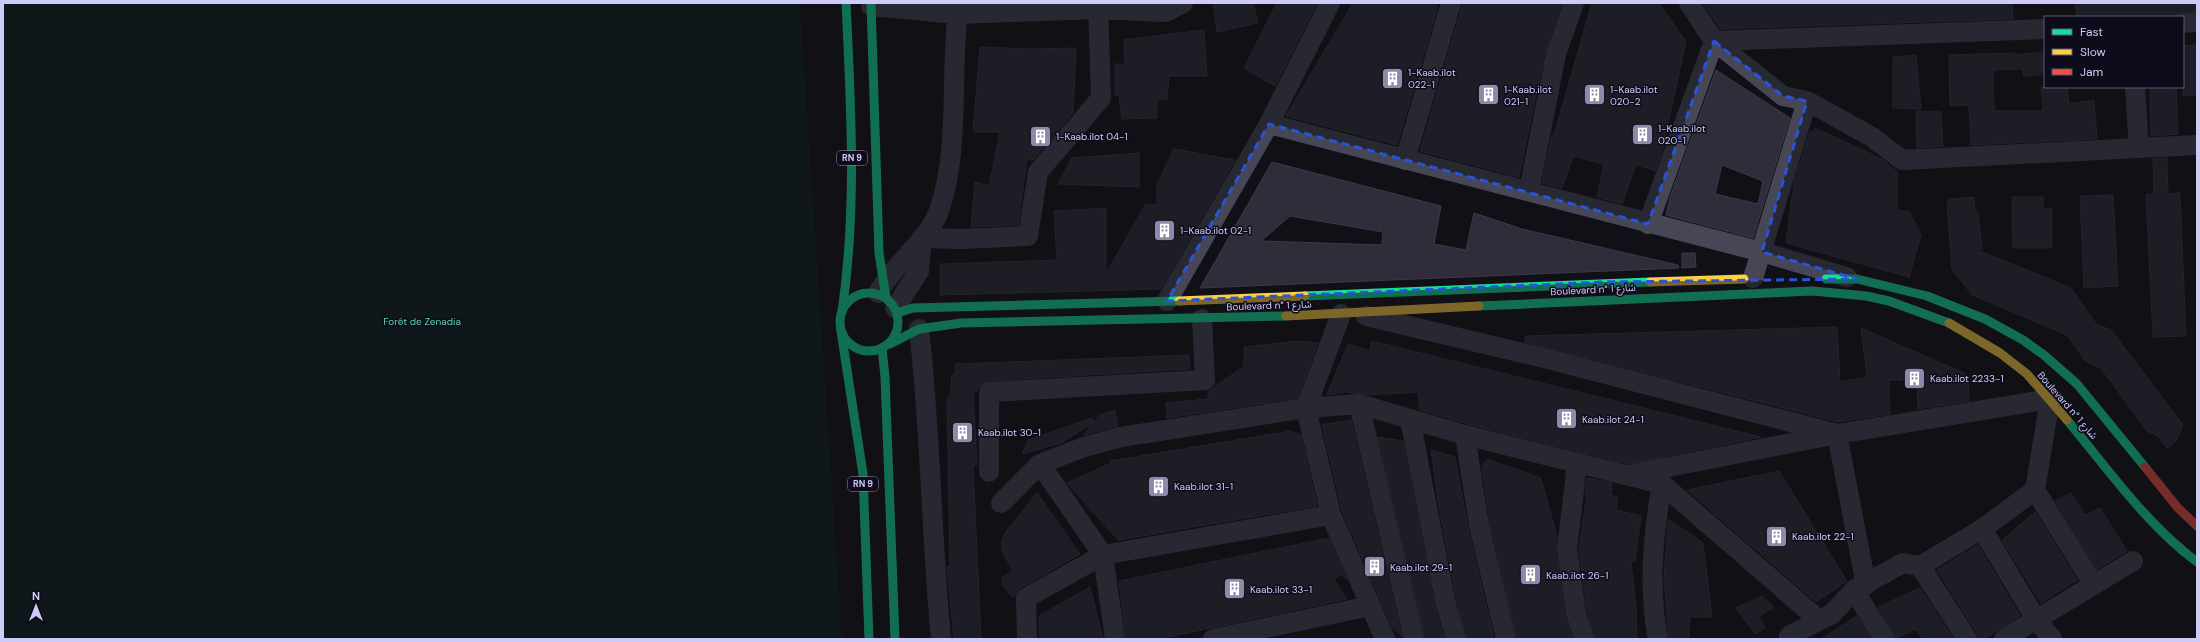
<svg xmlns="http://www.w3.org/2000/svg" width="2200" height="642" viewBox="0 0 2200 642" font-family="'DM Sans','Noto Sans Arabic',sans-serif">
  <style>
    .green { fill: #102020 }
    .building { fill: #2e2d39; stroke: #3c3a4a; fill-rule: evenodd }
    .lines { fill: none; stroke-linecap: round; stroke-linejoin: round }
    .street { stroke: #464657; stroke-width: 20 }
    .fast { stroke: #16e098; stroke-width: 9 }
    .slow { stroke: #ffcf43; stroke-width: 9 }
    .jam { stroke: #f24e42; stroke-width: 9 }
    .marked { fill: none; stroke: #2654da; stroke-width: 3; stroke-dasharray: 8 5; stroke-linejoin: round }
    .labels { text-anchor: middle; stroke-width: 3; stroke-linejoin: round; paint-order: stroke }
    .shield { fill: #0e0c1a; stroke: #9492b7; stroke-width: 1 }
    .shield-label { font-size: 9px; font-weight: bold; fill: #cdcbfa }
    .poi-label { font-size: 10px; fill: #cdcbfa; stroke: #0e0c1a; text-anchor: start }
    .street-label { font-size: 10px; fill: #cdcbfa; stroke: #0e0c1a }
    .park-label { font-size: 10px; fill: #5fd1af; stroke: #0e0c1a }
  </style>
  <rect width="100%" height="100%" fill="#101016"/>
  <path class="green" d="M 3,3 L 800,3 L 842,639 L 3,639 Z"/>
  <g class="building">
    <path d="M 1213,3 L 1253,3 L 1258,23 L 1217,32 Z"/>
    <path d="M 1277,3 L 1317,3 L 1275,86 L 1244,68 Z"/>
    <path d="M 1353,3 L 1436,3 L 1437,10 L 1397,145 L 1286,116 Z"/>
    <path d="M 1463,3 L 1562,3 L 1545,52 L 1519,177 L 1420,151 Z"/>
    <path d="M 1592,3 L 1659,3 L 1686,42 L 1661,155 L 1655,171 L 1636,164 L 1622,204 L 1597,197 L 1604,164 L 1573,156 L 1562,188 L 1542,183 L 1552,135 L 1554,135 Z"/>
    <path d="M 1703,3 L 2012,3 L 2013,19 L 1720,29 Z"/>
    <path d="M 2075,3 L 2197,3 L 2197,11 L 2182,12 L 2173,17 L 2077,17 Z"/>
    <path d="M 1204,30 L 1207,76 L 1169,76 L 1167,99 L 1157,100 L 1157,118 L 1122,119 L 1119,95 L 1115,95 L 1115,64 L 1125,64 L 1124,40 Z"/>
    <path d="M 2197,45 L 2197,95 L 2183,96 L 2183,46 Z"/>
    <path d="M 980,47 L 1031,49 L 1076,48 L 1073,113 L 1033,160 L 1027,159 L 1018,225 L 971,227 L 975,182 L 989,186 L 1000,132 L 973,132 Z"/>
    <path d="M 2045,52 L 2045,74 L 2024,76 L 2023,69 L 1993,70 L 1994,111 L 2043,111 L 2041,87 L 2067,87 L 2069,104 L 2094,100 L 2097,139 L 1971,145 L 1969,105 L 1950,106 L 1949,55 L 2014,53 L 2014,55 Z"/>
    <path d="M 1916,55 L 1921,109 L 1893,108 L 1893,57 Z"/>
    <path d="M 1716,70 L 1790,118 L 1753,238 L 1666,215 L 1670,197 ZM 1722,165 L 1763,181 L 1758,204 L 1715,194 Z"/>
    <path d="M 2150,87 L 2176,87 L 2178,134 L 2151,136 Z"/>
    <path d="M 1916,111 L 1941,112 L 1943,146 L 1917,148 Z"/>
    <path d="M 1815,128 L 1882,159 L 1897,172 L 1897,210 L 1909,212 L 1921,235 L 1909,277 L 1786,243 L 1794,182 L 1810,131 L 1814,133 Z"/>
    <path d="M 1174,149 L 1235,160 L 1161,289 L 940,295 L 940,264 L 1057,260 L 1054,211 L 1106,208 L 1106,274 L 1145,205 L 1157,204 L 1157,184 Z"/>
    <path d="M 1139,153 L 1139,187 L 1058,184 L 1072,158 Z"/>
    <path d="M 2167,158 L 2168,194 L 2180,193 L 2186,336 L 2153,337 L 2146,195 L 2154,194 L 2153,159 Z"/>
    <path d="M 1272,162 L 1441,206 L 1434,244 L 1466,250 L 1474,213 L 1522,229 L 1678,265 L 1679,268 L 1200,288 ZM 1290,216 L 1383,232 L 1382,245 L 1261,241 Z"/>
    <path d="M 2113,195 L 2118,286 L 2084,288 L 2080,196 Z"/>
    <path d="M 1974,197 L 1975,212 L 1978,212 L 1982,249 L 1975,249 L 2071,288 L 2096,324 L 2111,330 L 2183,425 L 2176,441 L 2167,448 L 2158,436 L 2147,431 L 2101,368 L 2086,362 L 2067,335 L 1972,295 L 1952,269 L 1947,206 L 1949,199 Z"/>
    <path d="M 2012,197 L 2043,197 L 2043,209 L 2052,209 L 2052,248 L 2013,248 Z"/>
    <path d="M 1682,253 L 1695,253 L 1696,267 L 1682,268 Z"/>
    <path d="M 1837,327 L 1840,382 L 1867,377 L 1861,328 L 1968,375 L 1969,401 L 1918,409 L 1917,380 L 1889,380 L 1890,414 L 1838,422 L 1525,342 L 1525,336 Z"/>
    <path d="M 1297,341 L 1318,343 L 1298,398 L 1167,418 L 1166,403 L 1192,400 L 1192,403 L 1196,400 L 1208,399 L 1208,392 L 1244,366 L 1244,347 Z"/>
    <path d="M 1372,341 L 1761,437 L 1628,464 L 1468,424 L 1420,410 L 1418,392 L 1370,395 L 1345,392 L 1327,395 L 1348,344 L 1370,351 Z"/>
    <path d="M 1189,355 L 1190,369 L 988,381 L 979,386 L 978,390 L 973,394 L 977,465 L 973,465 L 981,639 L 954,639 L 947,567 L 950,567 L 947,397 L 950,398 L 952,375 L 955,375 L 955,364 Z"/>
    <path d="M 1115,410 L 1118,426 L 1084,435 L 1093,423 L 1061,443 L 1022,454 L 1028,440 L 1092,418 L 1094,422 L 1100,415 Z"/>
    <path d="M 1351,420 L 1402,637 L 1392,627 L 1342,511 L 1322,425 Z"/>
    <path d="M 1291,431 L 1301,435 L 1317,506 L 1118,540 L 1067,483 L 1111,463 L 1110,461 Z"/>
    <path d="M 1378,437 L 1403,441 L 1434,602 L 1444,639 L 1425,639 Z"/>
    <path d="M 1431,450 L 1455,457 L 1468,528 L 1494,639 L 1467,639 L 1456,597 L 1439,507 Z"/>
    <path d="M 1487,459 L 1541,478 L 1557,537 L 1556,551 L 1565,615 L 1572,639 L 1517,639 L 1490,523 L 1482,466 Z"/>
    <path d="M 1779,471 L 1847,581 L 1816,602 L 1687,490 Z"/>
    <path d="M 1587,478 L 1612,483 L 1611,495 L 1618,497 L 1616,510 L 1641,516 L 1635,561 L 1631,562 L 1636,608 L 1637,639 L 1595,639 L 1587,610 L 1579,549 L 1587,494 L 1585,494 Z"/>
    <path d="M 1037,493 L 1080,554 L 1020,588 L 1013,597 L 1002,585 L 1002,578 L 1013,571 L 1002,551 L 1002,541 L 1005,533 Z"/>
    <path d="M 2071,493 L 2085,515 L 2100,508 L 2127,551 L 2097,569 L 2055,501 Z"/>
    <path d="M 2035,512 L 2077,580 L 2041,603 L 2002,540 Z"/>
    <path d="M 1668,519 L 1703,543 L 1712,617 L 1690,617 L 1689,639 L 1669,639 L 1664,580 Z"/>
    <path d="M 1329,538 L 1347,580 L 1341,574 L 1334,580 L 1347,599 L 1159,639 L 1126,639 L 1119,581 Z"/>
    <path d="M 1978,545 L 2020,616 L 1984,639 L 1978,639 L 1977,633 L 1937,570 Z"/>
    <path d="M 1090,587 L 1103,639 L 1040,639 L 1039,616 Z"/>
    <path d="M 1920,588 L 1953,639 L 1923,639 L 1916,629 L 1895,639 L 1878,607 Z"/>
    <path d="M 1762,596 L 1774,607 L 1759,617 L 1765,628 L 1755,634 L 1736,608 Z"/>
    <path d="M 1857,616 L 1871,639 L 1821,639 Z"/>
  </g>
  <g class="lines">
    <g class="street">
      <path d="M 1689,3 L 1714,41 L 1783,96 L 1807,101 L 1872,137 L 1902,160 L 2197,145"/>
      <path d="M 871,6 L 957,14 L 1098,9 L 1165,12 L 1183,3"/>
      <path d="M 2183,23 L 2197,22"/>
      <path d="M 2135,87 L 2139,148"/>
      <path d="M 1269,124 L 1762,252 L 1847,277"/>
      <path d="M 1405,160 L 1451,3"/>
      <path d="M 1529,191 L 1556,54 L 1574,3"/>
      <path d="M 1648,224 L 1714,41 L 2045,29"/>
      <path d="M 922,238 L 961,239 L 1028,236 L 1038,172 L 1101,98 L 1098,3"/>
      <path d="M 1753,278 L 1807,101"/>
      <path d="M 878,293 C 894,263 930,240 940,208 C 961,143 949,69 959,3"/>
      <path d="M 1167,301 L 1269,124 L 1330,3"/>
      <path d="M 895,308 L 919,271 L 922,238"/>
      <path d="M 1341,314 L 1306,408 L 1331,515 L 1385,639"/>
      <path d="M 1366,316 L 1548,359 L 1837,434 L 1866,585"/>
      <path d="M 919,329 C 931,432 931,536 941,639"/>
      <path d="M 1359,404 L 1414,639"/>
      <path d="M 1410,419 L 1445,600 L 1456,639"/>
      <path d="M 1465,435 L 1479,525 L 1506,639"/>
      <path d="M 1040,464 L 1103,555 L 1115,639"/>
      <path d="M 1577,464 L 1567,549 L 1576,613 L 1584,639"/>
      <path d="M 989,472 L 989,392 L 1205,380 L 1202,319"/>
      <path d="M 1633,474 L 1837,434 L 2050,399 L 2035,490 L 1982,529 L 1920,566 L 1903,563 L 1854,590 L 1832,614 L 1789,636 L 1791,639"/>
      <path d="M 2035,490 L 2094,585"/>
      <path d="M 1001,503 L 1040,464 L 1084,447 L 1121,437 L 1306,408 L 1359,404 L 1465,435 L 1662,484 L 1819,620"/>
      <path d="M 1982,529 L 2036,619 L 2052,639"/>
      <path d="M 1920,566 L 1967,639"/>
      <path d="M 1854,590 L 1884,639"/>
      <path d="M 1027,639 L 1026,598 L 1103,555 L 1331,515"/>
      <path d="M 1213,639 L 1370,606"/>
      <path d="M 1658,639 C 1648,587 1653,535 1662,484"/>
      <path d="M 2004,639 L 2133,561"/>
    </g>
    <g class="fast">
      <path d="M 871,3 L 879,253 L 886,298"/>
      <path d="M 1826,279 L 1857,279 L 1927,296 L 1985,319 L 2023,340 L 2044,355 L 2077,384 L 2145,467"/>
      <circle cx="869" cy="322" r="29"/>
      <path d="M 1305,296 L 1650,282"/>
      <path d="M 1479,306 L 1813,291 L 1866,296 L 1889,301 L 1949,323"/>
      <path d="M 842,312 C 857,209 851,107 846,3"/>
      <path d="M 897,313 L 913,308 L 1179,301"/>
      <path d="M 841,331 L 863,474 L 869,639"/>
      <path d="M 890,344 L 919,329 L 961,323 L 1286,316"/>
      <path d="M 882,348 L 885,377 L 895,639"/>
      <path d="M 2067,420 C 2108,469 2146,524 2197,562"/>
    </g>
    <g class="slow">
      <path d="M 1650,282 L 1744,279"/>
      <path d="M 1179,301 L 1305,296"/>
      <path d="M 1286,316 L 1479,306"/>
      <path d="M 1949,323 L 2000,353 L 2027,374 L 2067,420"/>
    </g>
    <path class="jam" d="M 2145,467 L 2178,508 L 2197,526"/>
  </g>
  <path d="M0 0H2200V642H0ZM 1714,41 L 1783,96 L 1807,101 L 1762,252 L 1857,279 L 1604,282 L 1167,301 L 1269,124 L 1648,224 Z" fill="#101016" fill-opacity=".55" fill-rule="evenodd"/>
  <path class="marked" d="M 1714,41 L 1783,96 L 1807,101 L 1762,252 L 1857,279 L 1604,282 L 1167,301 L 1269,124 L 1648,224 Z"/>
  <defs>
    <symbol id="building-square" viewBox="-11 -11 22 22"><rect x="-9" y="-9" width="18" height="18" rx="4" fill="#8b8aaa" stroke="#0e0c1a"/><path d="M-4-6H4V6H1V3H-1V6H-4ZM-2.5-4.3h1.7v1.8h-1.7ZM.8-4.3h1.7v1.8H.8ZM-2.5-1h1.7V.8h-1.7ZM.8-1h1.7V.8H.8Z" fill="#fff"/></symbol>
  </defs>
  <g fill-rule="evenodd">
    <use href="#building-square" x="1380" y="66" width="25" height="25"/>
    <use href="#building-square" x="1476" y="82" width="25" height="25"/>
    <use href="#building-square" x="1582" y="82" width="25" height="25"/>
    <use href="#building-square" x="1630" y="122" width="25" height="25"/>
    <use href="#building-square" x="1028" y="124" width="25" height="25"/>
    <use href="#building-square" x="1152" y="218" width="25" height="25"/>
    <use href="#building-square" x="1902" y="366" width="25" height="25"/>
    <use href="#building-square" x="1554" y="406" width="25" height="25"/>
    <use href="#building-square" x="950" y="420" width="25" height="25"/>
    <use href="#building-square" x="1146" y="474" width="25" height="25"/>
    <use href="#building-square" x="1764" y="524" width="25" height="25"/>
    <use href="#building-square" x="1362" y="554" width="25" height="25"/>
    <use href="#building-square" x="1518" y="562" width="25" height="25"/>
    <use href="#building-square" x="1222" y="576" width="25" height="25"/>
  </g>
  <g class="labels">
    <g class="shield">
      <rect x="837" y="151" width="30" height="14" rx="3"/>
      <rect x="848" y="477" width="30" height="14" rx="3"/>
    </g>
    <g class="shield-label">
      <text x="852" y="161">RN 9</text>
      <text x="863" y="487">RN 9</text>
    </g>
    <g class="poi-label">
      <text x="1408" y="76">1-Kaab.ilot<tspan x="1408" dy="12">022-1</tspan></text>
      <text x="1504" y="93">1-Kaab.ilot<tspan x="1504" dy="12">021-1</tspan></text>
      <text x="1610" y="93">1-Kaab.ilot<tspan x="1610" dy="12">020-2</tspan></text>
      <text x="1658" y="132">1-Kaab.ilot<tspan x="1658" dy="12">020-1</tspan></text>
      <text x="1056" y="140">1-Kaab.ilot 04-1</text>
      <text x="1180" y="234">1-Kaab.ilot 02-1</text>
      <text x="1930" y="382">Kaab.ilot 2233-1</text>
      <text x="1582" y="423">Kaab.ilot 24-1</text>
      <text x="978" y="436">Kaab.ilot 30-1</text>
      <text x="1174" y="490">Kaab.ilot 31-1</text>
      <text x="1792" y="540">Kaab.ilot 22-1</text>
      <text x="1390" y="571">Kaab.ilot 29-1</text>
      <text x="1546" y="579">Kaab.ilot 26-1</text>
      <text x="1250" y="593">Kaab.ilot 33-1</text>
    </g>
    <g class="street-label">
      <text transform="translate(1593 289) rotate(-3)" y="4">Boulevard n° شارع 1</text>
      <text transform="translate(1269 305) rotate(-2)" y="4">Boulevard n° شارع 1</text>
      <text transform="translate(2068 405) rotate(49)" y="4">Boulevard n° شارع 1</text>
    </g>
    <g class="park-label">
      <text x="422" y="325">Forêt de Zenadia</text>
    </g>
  </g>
  <rect width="2200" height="642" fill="none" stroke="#cdcbfa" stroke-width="8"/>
  <rect x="2044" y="16" width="140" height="72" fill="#0e0c1a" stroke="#5a5874"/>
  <rect x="2052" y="29" width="20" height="6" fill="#16e098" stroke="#5a5874"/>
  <text x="2080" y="36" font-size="12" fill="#cdcbfa">Fast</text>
  <rect x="2052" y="49" width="20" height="6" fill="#ffcf43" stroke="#5a5874"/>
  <text x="2080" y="56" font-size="12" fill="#cdcbfa">Slow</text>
  <rect x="2052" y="69" width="20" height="6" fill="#f24e42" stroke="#5a5874"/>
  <text x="2080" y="76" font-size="12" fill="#cdcbfa">Jam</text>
  <g transform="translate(36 606)" stroke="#0e0c1a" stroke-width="3" paint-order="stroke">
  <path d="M0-3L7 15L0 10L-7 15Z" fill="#cdcbfa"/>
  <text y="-6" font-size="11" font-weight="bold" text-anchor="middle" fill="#cdcbfa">N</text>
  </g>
</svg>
